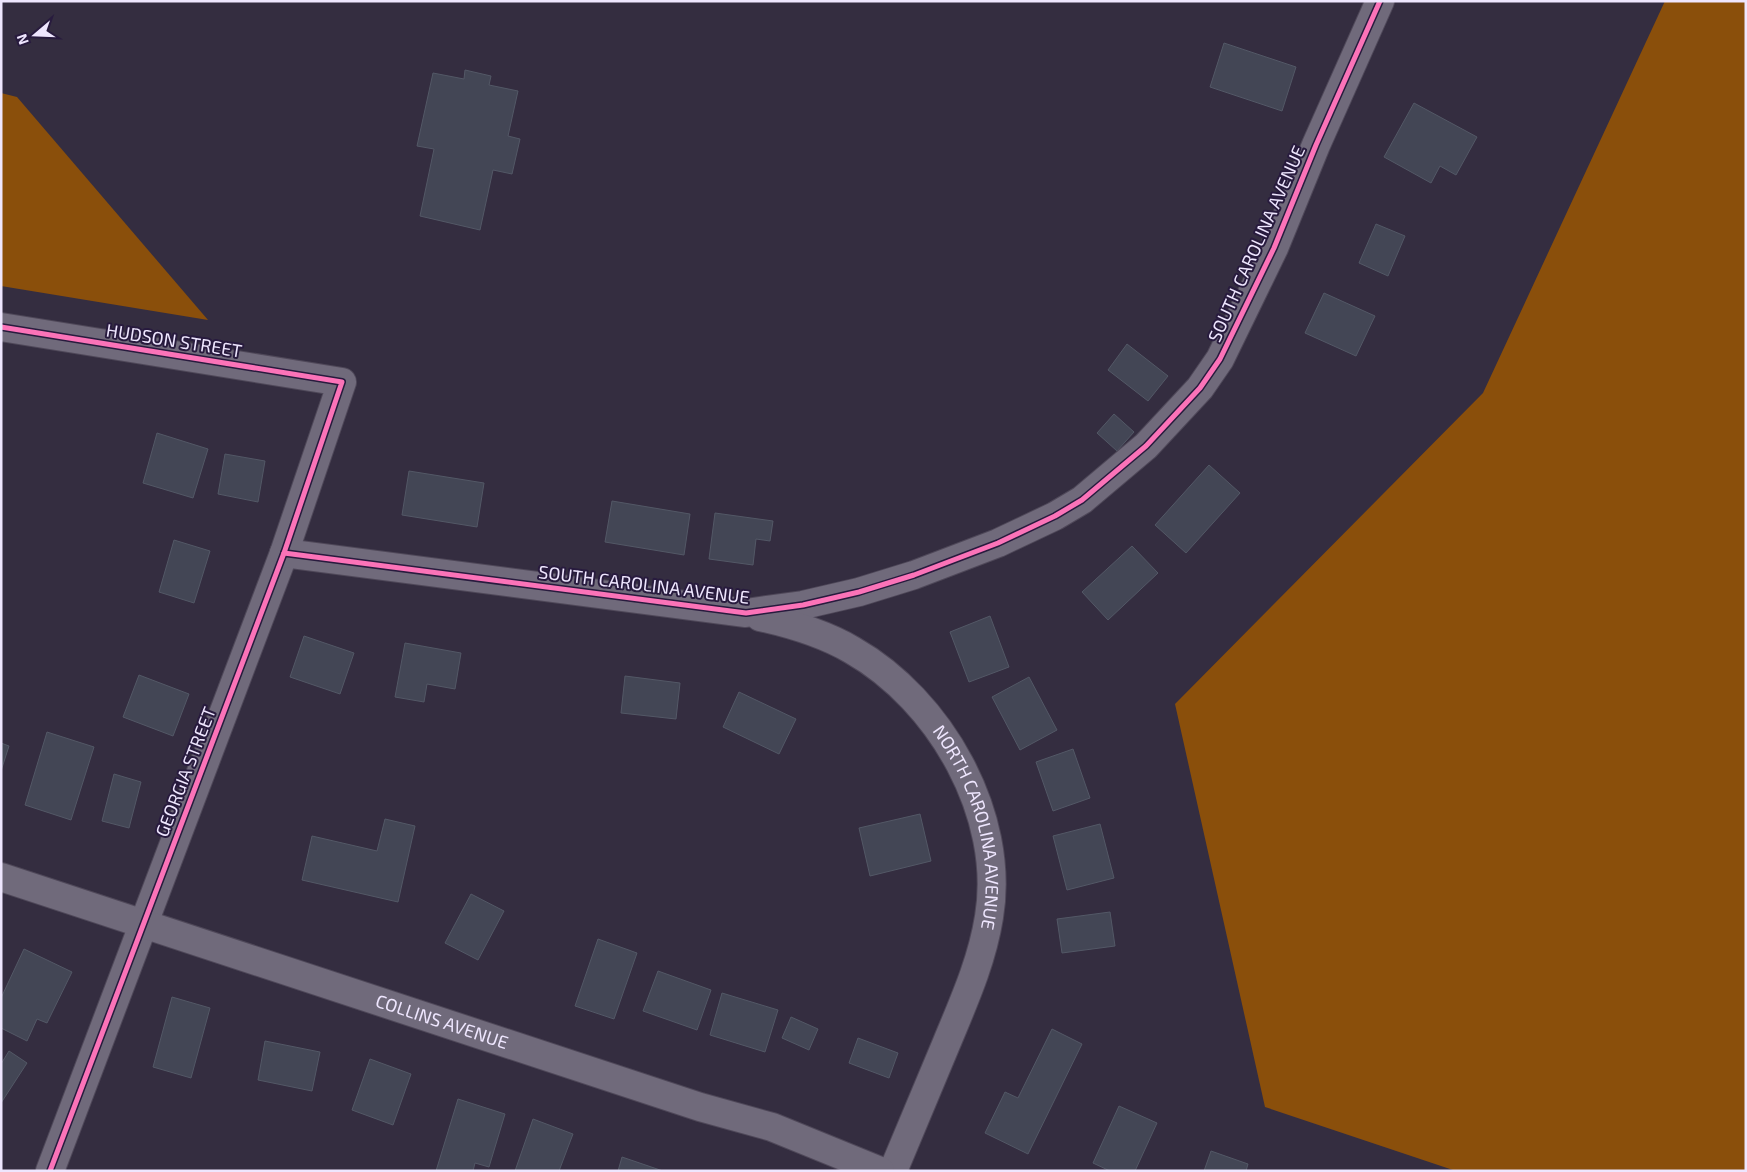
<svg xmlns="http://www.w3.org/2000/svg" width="1747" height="1172" viewBox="0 0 1747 1172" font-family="'Exo 2',sans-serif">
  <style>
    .forest { fill: #8a4f0b }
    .building { fill: #434655; stroke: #535866 }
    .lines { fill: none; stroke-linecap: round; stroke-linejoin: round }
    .street-casing { stroke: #4f4859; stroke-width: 30 }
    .street { stroke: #706a7b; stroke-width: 28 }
    .cycleway-casing { stroke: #281b3e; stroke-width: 8 }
    .cycleway { stroke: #fb73b8; stroke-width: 5 }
    .labels { text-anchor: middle; stroke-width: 4; stroke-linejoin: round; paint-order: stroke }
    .street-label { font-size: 18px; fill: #eee6fe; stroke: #281b3e }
  </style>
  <rect width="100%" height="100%" fill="#342d40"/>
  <g class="forest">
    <path d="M 1665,1 L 1746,1 L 1746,1171 L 1456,1171 L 1265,1107 L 1175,704 L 1483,393 Z"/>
    <path d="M 1,93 L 17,97 L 208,320 L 1,286 Z"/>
  </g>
  <g class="building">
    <path d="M 1224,43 L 1296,67 L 1282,111 L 1210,87 Z"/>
    <path d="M 465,70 L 491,76 L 489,85 L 518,91 L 508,136 L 520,139 L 512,174 L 493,170 L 480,230 L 420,216 L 434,149 L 417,146 L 433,73 L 464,79 Z"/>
    <path d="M 1414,103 L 1477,137 L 1456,175 L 1440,166 L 1431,183 L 1384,157 Z"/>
    <path d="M 1376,224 L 1405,236 L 1388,276 L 1359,263 Z"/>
    <path d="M 1324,293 L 1375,316 L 1356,356 L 1305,333 Z"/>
    <path d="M 1127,344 L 1168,376 L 1148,401 L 1108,370 Z"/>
    <path d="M 1114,414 L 1134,432 L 1117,451 L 1097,433 Z"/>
    <path d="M 157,433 L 208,449 L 193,498 L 143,483 Z"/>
    <path d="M 225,454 L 265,461 L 258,502 L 218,494 Z"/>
    <path d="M 1209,465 L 1240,493 L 1186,553 L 1155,525 Z"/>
    <path d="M 409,471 L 484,483 L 477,527 L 402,515 Z"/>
    <path d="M 612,501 L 690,514 L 684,555 L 605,542 Z"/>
    <path d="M 715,513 L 773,521 L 770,541 L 756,539 L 753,565 L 709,559 Z"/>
    <path d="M 174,540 L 210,551 L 194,603 L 159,592 Z"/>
    <path d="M 1132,546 L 1158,573 L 1108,620 L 1082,592 Z"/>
    <path d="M 990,616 L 1009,667 L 969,682 L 950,632 Z"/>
    <path d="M 304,636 L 354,653 L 340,694 L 290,677 Z"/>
    <path d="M 405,643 L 461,653 L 455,689 L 427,684 L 424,702 L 395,697 Z"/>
    <path d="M 139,675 L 189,694 L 173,736 L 123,717 Z"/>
    <path d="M 625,676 L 680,683 L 676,719 L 621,713 Z"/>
    <path d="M 1029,677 L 1057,730 L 1020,750 L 992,697 Z"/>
    <path d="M 739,692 L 796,719 L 779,754 L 723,727 Z"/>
    <path d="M 47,732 L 94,747 L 71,820 L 25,805 Z"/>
    <path d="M 1,743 L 9,746 L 1,771 Z"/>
    <path d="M 1073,749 L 1090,798 L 1053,811 L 1036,762 Z"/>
    <path d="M 114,774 L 141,782 L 129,828 L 102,821 Z"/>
    <path d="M 920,814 L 931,861 L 870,876 L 859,828 Z"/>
    <path d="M 385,819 L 415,826 L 398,902 L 302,880 L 312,836 L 377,851 Z"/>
    <path d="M 1100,824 L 1114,878 L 1067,890 L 1053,836 Z"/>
    <path d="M 471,894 L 504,911 L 478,960 L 445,943 Z"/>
    <path d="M 1110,912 L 1115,946 L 1062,953 L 1057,919 Z"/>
    <path d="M 598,939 L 637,953 L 614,1019 L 575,1006 Z"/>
    <path d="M 24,949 L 72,972 L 47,1023 L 37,1019 L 27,1041 L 1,1028 L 1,998 Z"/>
    <path d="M 658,971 L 711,990 L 697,1030 L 643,1011 Z"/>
    <path d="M 722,993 L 778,1010 L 765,1052 L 710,1035 Z"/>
    <path d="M 172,997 L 210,1008 L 191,1078 L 153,1067 Z"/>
    <path d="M 791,1017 L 818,1029 L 809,1050 L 782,1038 Z"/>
    <path d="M 1052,1029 L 1082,1044 L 1028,1154 L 985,1133 L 1005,1092 L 1018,1098 Z"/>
    <path d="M 858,1038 L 898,1053 L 889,1078 L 849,1063 Z"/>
    <path d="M 265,1041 L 320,1052 L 312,1091 L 258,1080 Z"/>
    <path d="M 9,1051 L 27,1063 L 1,1103 L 1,1064 Z"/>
    <path d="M 370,1059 L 411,1074 L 393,1125 L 352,1110 Z"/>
    <path d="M 458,1099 L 505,1114 L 489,1167 L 475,1163 L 473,1171 L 436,1171 Z"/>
    <path d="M 1119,1106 L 1157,1123 L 1135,1171 L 1110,1171 L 1093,1163 Z"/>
    <path d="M 533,1119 L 573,1134 L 559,1171 L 515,1171 Z"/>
    <path d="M 1211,1151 L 1248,1164 L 1246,1171 L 1204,1171 Z"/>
    <path d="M 622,1157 L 663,1171 L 618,1171 Z"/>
  </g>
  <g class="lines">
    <defs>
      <g id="street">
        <path d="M 1,327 L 342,382 L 284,553 L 50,1171"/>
        <path d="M 284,553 L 746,613 L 803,605 L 859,592 L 914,575 L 998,543 L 1055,516 L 1082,500 L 1146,446 L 1200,388 L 1220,359 L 1274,248 L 1316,145 L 1380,1"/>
        <path id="s1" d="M 760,617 C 792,624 823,633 852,650 C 940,700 1006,815 989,917 C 982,961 964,1001 947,1042 C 929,1085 911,1128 893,1171"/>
        <path id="s2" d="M 1,877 L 700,1107 L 772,1127 L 880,1171"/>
      </g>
    </defs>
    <use href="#street" class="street-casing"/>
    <use href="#street" class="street"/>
    <defs>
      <g id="cycleway">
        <path d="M 1,327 L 342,382 L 284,553 L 50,1171"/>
        <path d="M 284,553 L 746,613 L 803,605 L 859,592 L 914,575 L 998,543 L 1055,516 L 1082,500 L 1146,446 L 1200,388 L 1220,359 L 1274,248 L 1316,145 L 1380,1"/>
      </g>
    </defs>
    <use href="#cycleway" class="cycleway-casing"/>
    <use href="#cycleway" class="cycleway"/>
  </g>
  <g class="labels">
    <g class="street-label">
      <text transform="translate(1257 244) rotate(-66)" y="6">SOUTH CAROLINA AVENUE</text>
      <text transform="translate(174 341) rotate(9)" y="6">HUDSON STREET</text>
      <text transform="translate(644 585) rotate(7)" y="6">SOUTH CAROLINA AVENUE</text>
      <text transform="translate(186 772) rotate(-69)" y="6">GEORGIA STREET</text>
      <text dy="6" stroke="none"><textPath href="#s1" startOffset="321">NORTH CAROLINA AVENUE</textPath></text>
      <text dy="6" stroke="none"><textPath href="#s2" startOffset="464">COLLINS AVENUE</textPath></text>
    </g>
  </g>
  <rect width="1747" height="1172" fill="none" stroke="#eee6fe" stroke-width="5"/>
  <g transform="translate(35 35) rotate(251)" stroke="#281b3e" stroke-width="4" paint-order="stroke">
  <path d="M0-4L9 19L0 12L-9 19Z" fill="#eee6fe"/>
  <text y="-8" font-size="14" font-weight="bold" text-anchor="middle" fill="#eee6fe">N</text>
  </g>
</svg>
